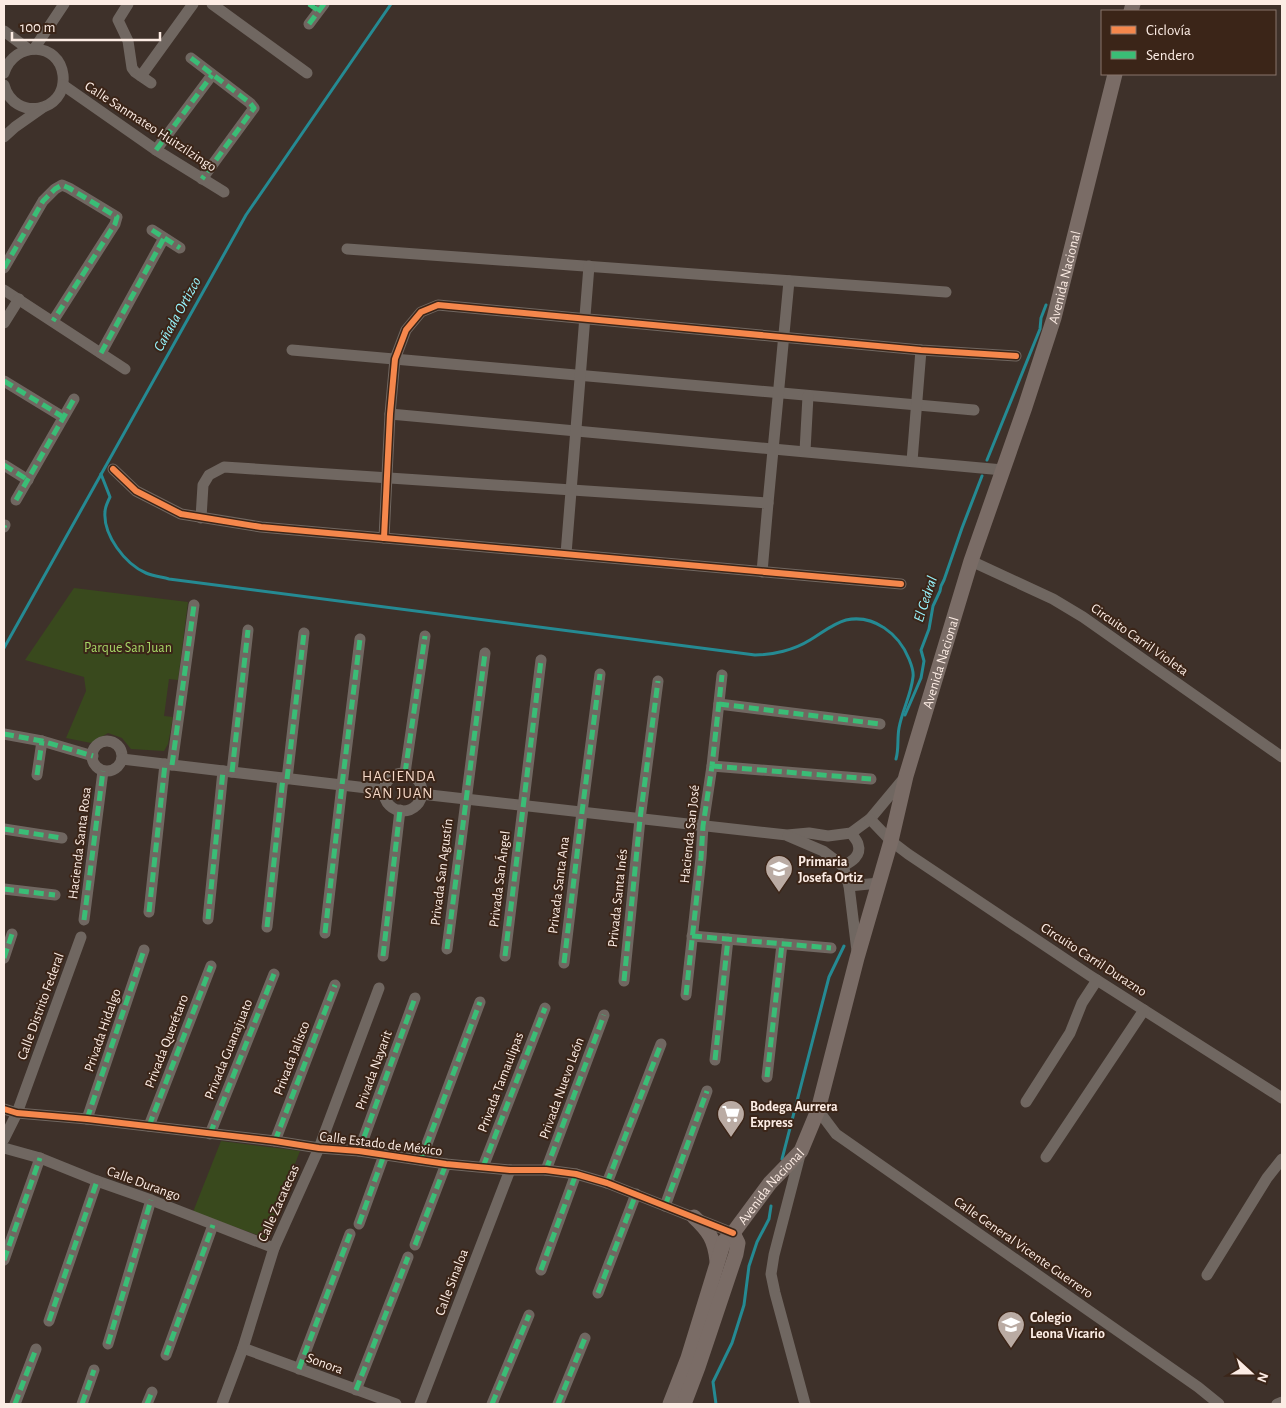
<svg xmlns="http://www.w3.org/2000/svg" width="1286" height="1408" viewBox="0 0 1286 1408" font-family="'Alegreya Sans',sans-serif">
  <style>
    .green { fill: #39491d }
    .lines { fill: none; stroke-linecap: round; stroke-linejoin: round }
    .stream { stroke: #258a93; stroke-width: 3 }
    .minor { stroke: #706761; stroke-width: 11 }
    .major { stroke: #7a6c66; stroke-width: 15 }
    .quiet { stroke: #3abd76; stroke-width: 5; stroke-dasharray: 10 5; stroke-linecap: butt }
    .cycleway-casing { stroke: #3b2518; stroke-width: 9 }
    .cycleway { stroke: #f5874c; stroke-width: 6 }
    .labels { text-anchor: middle; stroke-width: 4; stroke-linejoin: round; paint-order: stroke }
    .street-label { font-size: 14px; fill: #fcece4; stroke: #3b2518 }
    .park-label { font-size: 14px; fill: #a5d465; stroke: #3b2518 }
    .poi-label { font-size: 14px; font-weight: bold; fill: #fcece4; stroke: #3b2518; text-anchor: start }
    .water-label { font-size: 15px; font-style: italic; fill: #97f4fd; stroke: #3b2518 }
    .neighbourhood-label { font-size: 15px; letter-spacing: 1px; fill: #f6d9c8; stroke: #3b2518 }
  </style>
  <rect width="100%" height="100%" fill="#3e312a"/>
  <g class="green">
    <path d="M 74,588 L 188,602 L 178,680 L 169,679 L 164,716 L 173,717 L 168,744 L 164,751 L 131,749 L 122,738 L 108,733 L 91,743 L 66,738 L 86,691 L 84,677 L 25,660 Z"/>
    <path d="M 221,1141 L 300,1151 L 266,1238 L 193,1212 Z"/>
  </g>
  <g class="lines">
    <g class="stream">
      <path d="M 987,460 L 1040,329 L 1041,318 L 1046,305"/>
      <path d="M 101,474 L 110,497 C 108,501 105,507 105,512 C 103,535 125,564 146,573 C 153,576 162,577 169,579 L 755,655 C 773,655 794,650 810,640 C 822,633 832,624 846,620 C 874,614 899,634 909,659 C 911,664 914,671 913,677 C 911,695 902,711 899,728 C 897,739 899,749 896,759"/>
      <path d="M 4,648 L 246,215 L 391,4"/>
      <path d="M 905,715 L 921,678 L 924,661 L 921,650 L 929,629 L 933,606 L 940,591 L 941,586 L 944,580 L 962,528 L 982,476"/>
      <path d="M 782,1159 L 829,977 L 844,946"/>
      <path d="M 716,1404 L 713,1382 L 732,1343 L 744,1305 L 749,1266 L 757,1242 L 769,1219 L 771,1206"/>
    </g>
    <g class="minor">
      <path d="M 128,4 L 118,20 L 128,41 L 132,68 L 135,72 L 151,83"/>
      <path d="M 212,4 L 307,73"/>
      <path d="M 309,24 L 324,4"/>
      <path d="M 4,31 L 28,49"/>
      <path d="M 34,49 L 64,4"/>
      <path d="M 191,58 L 250,103 L 254,108 L 202,179"/>
      <path d="M 4,73 C 15,40 59,42 63,75 C 67,113 14,122 4,85"/>
      <path d="M 141,76 L 193,4"/>
      <path d="M 63,85 L 156,150 L 224,192"/>
      <path d="M 4,137 L 15,127 L 42,108"/>
      <path d="M 156,150 L 212,75"/>
      <path d="M 152,230 L 180,248"/>
      <path d="M 347,249 L 946,292"/>
      <path d="M 4,268 L 43,201 L 55,189 L 62,185 L 69,188 L 117,217 L 115,224 L 53,321"/>
      <path d="M 4,290 L 125,369"/>
      <path d="M 4,323 L 19,299"/>
      <path d="M 292,350 L 974,410"/>
      <path d="M 101,353 L 164,238"/>
      <path d="M 4,381 L 63,417"/>
      <path d="M 390,414 L 1003,470"/>
      <path d="M 805,451 L 808,396"/>
      <path d="M 912,461 L 921,350"/>
      <path d="M 4,465 L 28,480"/>
      <path d="M 113,469 L 136,491 L 181,514 L 261,527 L 901,584"/>
      <path d="M 16,500 L 74,399"/>
      <path d="M 768,503 L 789,281"/>
      <path d="M 201,518 L 203,485 L 209,475 L 224,467 L 768,503 L 762,572"/>
      <path d="M 4,527 L 5,525"/>
      <path d="M 384,538 L 390,414 L 395,359 L 406,330 L 421,312 L 438,305 L 921,350 L 1016,356"/>
      <path d="M 566,554 L 589,266"/>
      <path d="M 971,561 L 1053,599 L 1083,617 L 1282,757"/>
      <path d="M 719,704 L 880,724"/>
      <path d="M 4,734 L 42,741 L 93,756"/>
      <circle cx="107" cy="756" r="15"/>
      <path d="M 122,759 L 384,790"/>
      <path d="M 172,765 L 194,605"/>
      <path d="M 712,766 L 871,779"/>
      <path d="M 232,772 L 248,630"/>
      <path d="M 405,773 L 425,636"/>
      <circle cx="403" cy="792" r="19"/>
      <path d="M 37,775 L 42,741"/>
      <path d="M 287,779 L 304,633"/>
      <path d="M 421,794 L 787,835 L 809,833 L 828,836 L 851,833 L 870,819 L 905,777"/>
      <path d="M 870,819 L 891,841 L 908,854 L 1089,975 L 1282,1098"/>
      <path d="M 4,829 L 62,838"/>
      <path d="M 788,836 L 823,851 L 843,866 L 849,886 L 857,951"/>
      <path d="M 843,866 C 851,862 862,856 858,844 C 857,840 853,836 851,833"/>
      <path d="M 849,886 L 879,883"/>
      <path d="M 4,889 L 55,895"/>
      <path d="M 149,912 L 165,764"/>
      <path d="M 208,919 L 223,771"/>
      <path d="M 84,920 L 103,771"/>
      <path d="M 267,927 L 283,778"/>
      <path d="M 325,933 L 342,785 L 360,639"/>
      <path d="M 692,936 L 831,948"/>
      <path d="M 447,949 L 485,653"/>
      <path d="M 383,956 L 400,810"/>
      <path d="M 505,956 L 541,660"/>
      <path d="M 4,958 L 12,934"/>
      <path d="M 564,963 L 582,812 L 600,674"/>
      <path d="M 624,981 L 640,819 L 658,681"/>
      <path d="M 686,995 L 701,858 L 703,826 L 712,766 L 722,675"/>
      <path d="M 715,1060 L 728,939"/>
      <path d="M 767,1077 L 782,944"/>
      <path d="M 1026,1102 L 1070,1033 L 1082,1003 L 1097,980"/>
      <path d="M 4,1109 L 17,1113 L 87,1119 L 275,1141 L 319,1148 L 359,1151 L 446,1164 L 510,1170 L 546,1170 L 576,1174 L 607,1183 L 733,1233"/>
      <path d="M 818,1110 L 836,1134 L 1198,1387 L 1219,1404"/>
      <path d="M 87,1119 L 144,950"/>
      <path d="M 149,1126 L 211,966"/>
      <path d="M 210,1134 L 274,974"/>
      <path d="M 4,1139 L 17,1113 L 81,937"/>
      <path d="M 275,1141 L 335,985"/>
      <path d="M 4,1148 L 40,1158 L 97,1181 L 151,1200 L 274,1248"/>
      <path d="M 359,1151 L 415,998"/>
      <path d="M 801,1151 L 774,1255 L 771,1274 L 775,1293 L 805,1404"/>
      <path d="M 1046,1157 L 1144,1010"/>
      <path d="M 421,1160 L 480,1002"/>
      <path d="M 483,1167 L 545,1008"/>
      <path d="M 546,1170 L 604,1015"/>
      <path d="M 607,1183 L 661,1044"/>
      <path d="M 665,1206 L 707,1091"/>
      <path d="M 359,1224 L 384,1155"/>
      <path d="M 415,1245 L 446,1164"/>
      <path d="M 4,1260 L 40,1158"/>
      <path d="M 541,1270 L 576,1174"/>
      <path d="M 1207,1275 L 1267,1178 L 1282,1159"/>
      <path d="M 598,1293 L 636,1194"/>
      <path d="M 49,1321 L 97,1181"/>
      <path d="M 108,1344 L 151,1200"/>
      <path d="M 243,1348 L 396,1404"/>
      <path d="M 166,1355 L 213,1225"/>
      <path d="M 299,1369 L 350,1234"/>
      <path d="M 356,1390 L 408,1257"/>
      <path d="M 15,1404 L 36,1349"/>
      <path d="M 82,1404 L 94,1370"/>
      <path d="M 147,1404 L 152,1392"/>
      <path d="M 222,1404 L 243,1348 L 274,1248 L 319,1148 L 379,988"/>
      <path d="M 420,1404 L 510,1170"/>
      <path d="M 492,1404 L 529,1315"/>
      <path d="M 558,1404 L 585,1338"/>
      <path d="M 1277,1404 L 1282,1402"/>
    </g>
    <g class="major">
      <path d="M 1131,11 L 1133,4"/>
      <path d="M 694,1217 C 709,1231 715,1240 717,1261"/>
      <path id="s1" d="M 670,1404 L 688,1358 L 724,1241 L 733,1233 L 770,1183 L 801,1151 L 818,1110 L 857,958 L 891,841 L 906,776 L 971,561 L 1025,407 L 1054,318 L 1115,74"/>
      <path d="M 684,1404 L 698,1367 L 736,1254 L 738,1243 L 733,1233"/>
    </g>
    <g class="quiet">
      <path d="M 309,4 L 319,11"/>
      <path d="M 309,24 L 324,4"/>
      <path d="M 191,58 L 250,103 L 254,108 L 202,179"/>
      <path d="M 156,150 L 212,75"/>
      <path d="M 152,230 L 180,248"/>
      <path d="M 4,268 L 43,201 L 55,189 L 62,185 L 69,188 L 117,217 L 115,224 L 53,321"/>
      <path d="M 101,353 L 164,238"/>
      <path d="M 4,381 L 63,417"/>
      <path d="M 4,465 L 28,480"/>
      <path d="M 16,500 L 74,399"/>
      <path d="M 4,527 L 5,525"/>
      <path d="M 719,704 L 880,724"/>
      <path d="M 4,734 L 42,741 L 93,756"/>
      <path d="M 172,765 L 194,605"/>
      <path d="M 712,766 L 871,779"/>
      <path d="M 232,772 L 248,630"/>
      <path d="M 405,773 L 425,636"/>
      <path d="M 37,775 L 42,741"/>
      <path d="M 287,779 L 304,633"/>
      <path d="M 4,829 L 62,838"/>
      <path d="M 4,889 L 55,895"/>
      <path d="M 149,912 L 165,764"/>
      <path d="M 208,919 L 223,771"/>
      <path d="M 84,920 L 103,771"/>
      <path d="M 267,927 L 283,778"/>
      <path d="M 325,933 L 342,785 L 360,639"/>
      <path d="M 692,936 L 831,948"/>
      <path d="M 447,949 L 485,653"/>
      <path d="M 383,956 L 400,810"/>
      <path d="M 505,956 L 541,660"/>
      <path d="M 4,958 L 12,934"/>
      <path d="M 564,963 L 582,812 L 600,674"/>
      <path d="M 624,981 L 640,819 L 658,681"/>
      <path d="M 686,995 L 701,858 L 703,826 L 712,766 L 722,675"/>
      <path d="M 715,1060 L 728,939"/>
      <path d="M 767,1077 L 782,944"/>
      <path d="M 87,1119 L 144,950"/>
      <path d="M 149,1126 L 211,966"/>
      <path d="M 210,1134 L 274,974"/>
      <path d="M 275,1141 L 335,985"/>
      <path d="M 359,1151 L 415,998"/>
      <path d="M 421,1160 L 480,1002"/>
      <path d="M 483,1167 L 545,1008"/>
      <path d="M 546,1170 L 604,1015"/>
      <path d="M 607,1183 L 661,1044"/>
      <path d="M 665,1206 L 707,1091"/>
      <path d="M 359,1224 L 384,1155"/>
      <path d="M 415,1245 L 446,1164"/>
      <path d="M 4,1260 L 40,1158"/>
      <path d="M 541,1270 L 576,1174"/>
      <path d="M 598,1293 L 636,1194"/>
      <path d="M 49,1321 L 97,1181"/>
      <path d="M 108,1344 L 151,1200"/>
      <path d="M 166,1355 L 213,1225"/>
      <path d="M 299,1369 L 350,1234"/>
      <path d="M 356,1390 L 408,1257"/>
      <path d="M 15,1404 L 36,1349"/>
      <path d="M 82,1404 L 94,1370"/>
      <path d="M 147,1404 L 152,1392"/>
      <path d="M 492,1404 L 529,1315"/>
      <path d="M 558,1404 L 585,1338"/>
    </g>
    <defs>
      <g id="cycleway">
        <path d="M 113,469 L 136,491 L 181,514 L 261,527 L 901,584"/>
        <path d="M 384,538 L 390,414 L 395,359 L 406,330 L 421,312 L 438,305 L 921,350 L 1016,356"/>
        <path d="M 4,1109 L 17,1113 L 87,1119 L 275,1141 L 319,1148 L 359,1151 L 446,1164 L 510,1170 L 546,1170 L 576,1174 L 607,1183 L 733,1233"/>
      </g>
    </defs>
    <use href="#cycleway" class="cycleway-casing"/>
    <use href="#cycleway" class="cycleway"/>
  </g>
  <defs>
    <symbol id="school-pin" viewBox="-11 -11 22 30"><path d="M0 17L-7.5 6A9.5 9.5 0 1 1 7.5 6Z" fill="#baaba3" stroke="#3b2518"/><path d="M0-5L7-2L0 1L-7-2ZM-4 1L0 2.5L4 1V4Q0 6-4 4Z" fill="#fff"/></symbol>
    <symbol id="supermarket-pin" viewBox="-11 -11 22 30"><path d="M0 17L-7.5 6A9.5 9.5 0 1 1 7.5 6Z" fill="#baaba3" stroke="#3b2518"/><path d="M-6-5.5h2.5l.6 2H6L4.5 2H-2.5L-4.4-4H-6ZM-1.5 3.2a1.3 1.3 0 1 0 .1 0ZM3 3.2a1.3 1.3 0 1 0 .1 0Z" fill="#fff"/></symbol>
  </defs>
  <g fill-rule="evenodd">
    <use href="#school-pin" x="763" y="853" width="32" height="43"/>
    <use href="#supermarket-pin" x="715" y="1098" width="32" height="43"/>
    <use href="#school-pin" x="995" y="1309" width="32" height="43"/>
  </g>
  <g class="labels">
    <g class="street-label">
      <text transform="translate(151 126) rotate(33)" y="5">Calle Sanmateo Huitzilzingo</text>
      <text dy="5" stroke="none"><textPath href="#s1" startOffset="1204">Avenida Nacional</textPath></text>
      <text transform="translate(1140 639) rotate(35)" y="5">Circuito Carril Violeta</text>
      <text dy="5" stroke="none"><textPath href="#s1" startOffset="799">Avenida Nacional</textPath></text>
      <text transform="translate(689 834) rotate(-84)" y="5">Hacienda San José</text>
      <text transform="translate(79 843) rotate(-83)" y="5">Hacienda Santa Rosa</text>
      <text transform="translate(441 872) rotate(-83)" y="5">Privada San Agustín</text>
      <text transform="translate(499 879) rotate(-83)" y="5">Privada San Ángel</text>
      <text transform="translate(558 885) rotate(-83)" y="5">Privada Santa Ana</text>
      <text transform="translate(617 898) rotate(-84)" y="5">Privada Santa Inés</text>
      <text transform="translate(1094 959) rotate(33)" y="5">Circuito Carril Durazno</text>
      <text transform="translate(40 1006) rotate(-70)" y="5">Calle Distrito Federal</text>
      <text transform="translate(102 1030) rotate(-71)" y="5">Privada Hidalgo</text>
      <text transform="translate(166 1041) rotate(-69)" y="5">Privada Querétaro</text>
      <text transform="translate(228 1049) rotate(-68)" y="5">Privada Guanajuato</text>
      <text transform="translate(291 1058) rotate(-69)" y="5">Privada Jalisco</text>
      <text transform="translate(373 1070) rotate(-70)" y="5">Privada Nayarit</text>
      <text transform="translate(500 1082) rotate(-69)" y="5">Privada Tamaulipas</text>
      <text transform="translate(561 1088) rotate(-70)" y="5">Privada Nuevo León</text>
      <text transform="translate(381 1143) rotate(7)" y="5">Calle Estado de México</text>
      <text transform="translate(144 1183) rotate(20)" y="5">Calle Durango</text>
      <text dy="5" stroke="none"><textPath href="#s1" startOffset="244">Avenida Nacional</textPath></text>
      <text transform="translate(278 1203) rotate(-66)" y="5">Calle Zacatecas</text>
      <text transform="translate(1024 1247) rotate(35)" y="5">Calle General Vicente Guerrero</text>
      <text transform="translate(451 1282) rotate(-69)" y="5">Calle Sinaloa</text>
      <text transform="translate(325 1363) rotate(20)" y="5">Sonora</text>
    </g>
    <g class="park-label">
      <text x="128" y="652">Parque San Juan</text>
    </g>
    <g class="poi-label">
      <text x="798" y="866">Primaria<tspan x="798" dy="16">Josefa Ortiz</tspan></text>
      <text x="750" y="1111">Bodega Aurrera<tspan x="750" dy="16">Express</tspan></text>
      <text x="1030" y="1322">Colegio<tspan x="1030" dy="16">Leona Vicario</tspan></text>
    </g>
    <g class="water-label">
      <text transform="translate(177 314) rotate(-61)" y="5">Cañada Ortizco</text>
      <text transform="translate(925 599) rotate(-72)" y="5">El Cedral</text>
    </g>
    <g class="neighbourhood-label">
      <text x="399" y="781">HACIENDA<tspan x="399" dy="17">SAN JUAN</tspan></text>
    </g>
  </g>
  <rect width="1286" height="1408" fill="none" stroke="#fcece4" stroke-width="10"/>
  <rect x="1101" y="10" width="175" height="65" fill="#3b2518" stroke="#88756a"/>
  <rect x="1111" y="26" width="25" height="8" fill="#f5874c" stroke="#88756a"/>
  <text x="1146" y="35" font-size="15" fill="#fcece4">Ciclovía</text>
  <rect x="1111" y="51" width="25" height="8" fill="#3abd76" stroke="#88756a"/>
  <text x="1146" y="60" font-size="15" fill="#fcece4">Sendero</text>
  <g transform="translate(1251 1373) rotate(111)" stroke="#3b2518" stroke-width="4" paint-order="stroke">
  <path d="M0-4L9 19L0 12L-9 19Z" fill="#fcece4"/>
  <text y="-8" font-size="14" font-weight="bold" text-anchor="middle" fill="#fcece4">N</text>
  </g>
  <path d="M12 32v8h148v-8" fill="none" stroke="#fcece4" stroke-width="2.5"/>
  <text x="20" y="32" font-size="15" fill="#fcece4" stroke="#3b2518" stroke-width="4" paint-order="stroke">100 m</text>
</svg>
